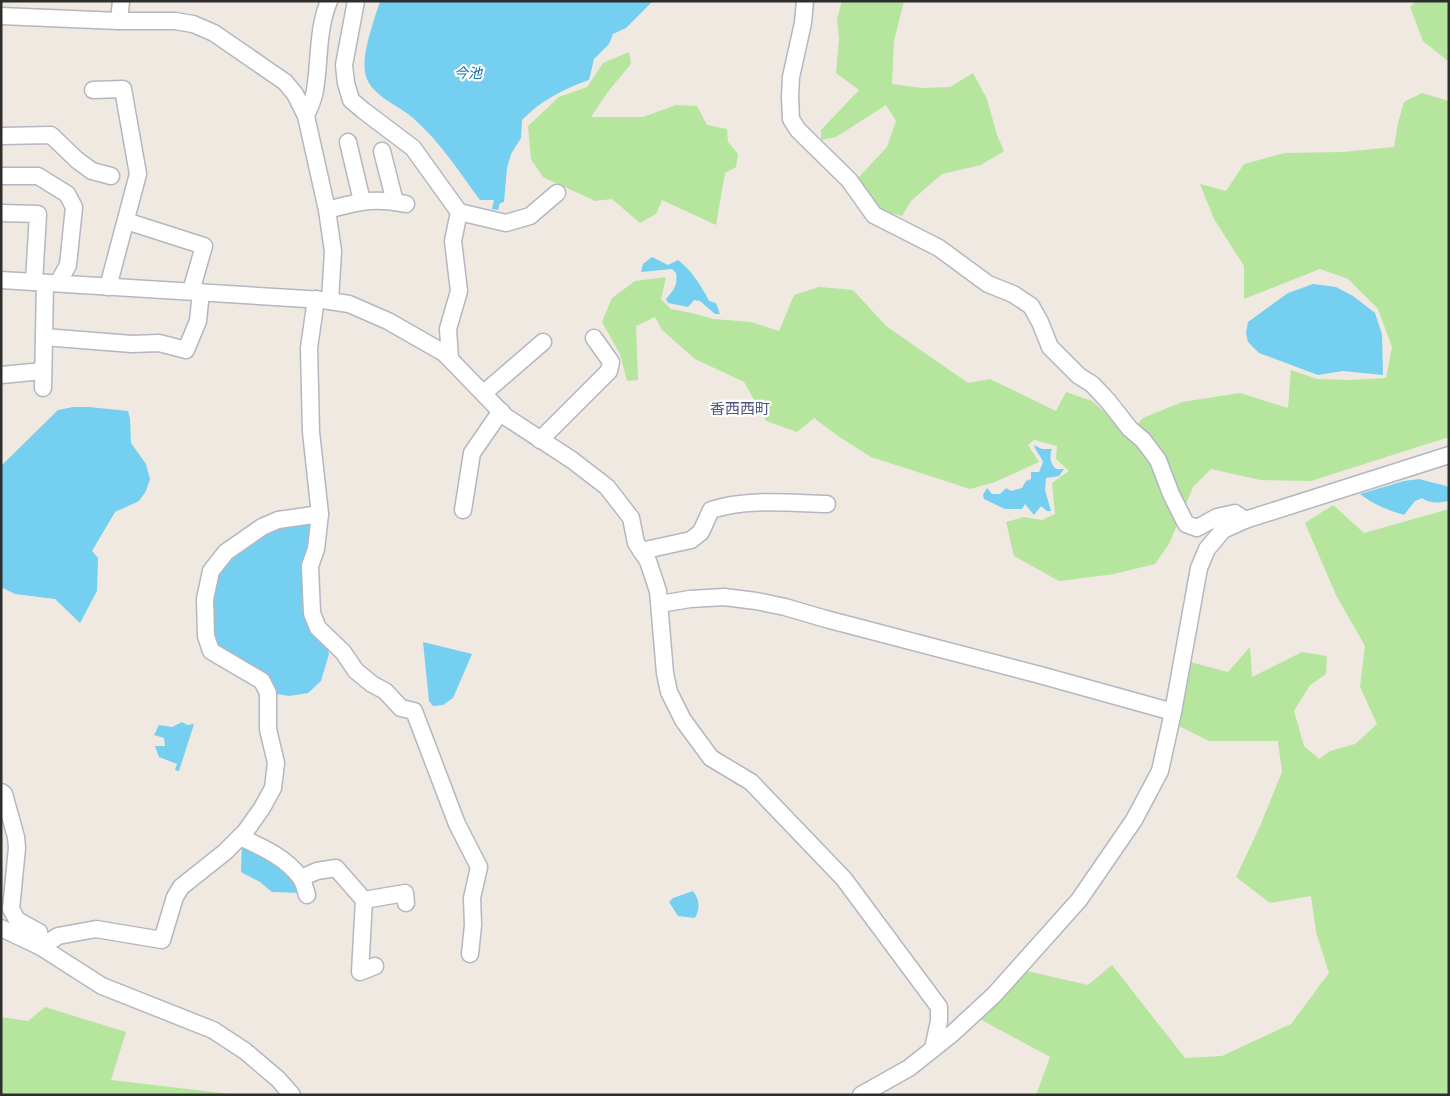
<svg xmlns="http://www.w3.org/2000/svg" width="1450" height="1096" viewBox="0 0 1450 1096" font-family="Quicksand,'Noto Sans JP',sans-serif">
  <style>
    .green { fill: #b6e59e }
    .water { fill: #75cff0 }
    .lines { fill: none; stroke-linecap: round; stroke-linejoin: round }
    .street-casing { stroke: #b4b7c1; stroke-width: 19 }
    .street { stroke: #fff; stroke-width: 16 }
    .labels { text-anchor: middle; stroke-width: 4.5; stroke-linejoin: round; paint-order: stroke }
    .water-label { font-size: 14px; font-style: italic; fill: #0d6fa3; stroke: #fff }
    .quarter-label { font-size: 15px; fill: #4d5680; stroke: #fff }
  </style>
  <rect width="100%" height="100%" fill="#efe9e1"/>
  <g class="green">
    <path d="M 842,1 L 904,1 L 894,41 L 892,84 L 922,88 L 950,87 L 973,73 L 987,99 L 997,135 L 1004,151 L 981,165 L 942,174 L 911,201 L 902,216 L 879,210 L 857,179 L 887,147 L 896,121 L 886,105 L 836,137 L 821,140 L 821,130 L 859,90 L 836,73 L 839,39 L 837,19 Z"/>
    <path d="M 1416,1 L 1449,1 L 1449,62 L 1423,41 L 1410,7 Z"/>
    <path d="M 629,52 L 631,64 L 610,89 L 591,117 L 643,117 L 676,105 L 697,106 L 707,125 L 727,129 L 728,142 L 738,154 L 736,167 L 725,173 L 716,225 L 662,200 L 656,214 L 640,223 L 612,199 L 595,201 L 543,177 L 531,159 L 528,126 L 559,97 L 587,87 L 603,63 Z"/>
    <path d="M 1422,93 L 1449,101 L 1449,437 L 1311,481 L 1260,480 L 1211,469 L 1193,487 L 1169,544 L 1155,564 L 1114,574 L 1059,581 L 1014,556 L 1006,522 L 1024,517 L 1042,520 L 1055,514 L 1052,483 L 1069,471 L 1056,459 L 1057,446 L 1034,440 L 1028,445 L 1039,462 L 995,482 L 970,489 L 871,457 L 838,436 L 814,418 L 797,432 L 766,421 L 744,382 L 695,359 L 662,330 L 655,317 L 636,326 L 638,380 L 627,381 L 620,354 L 602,322 L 612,298 L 635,281 L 666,277 L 661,299 L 671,309 L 692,313 L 713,319 L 751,322 L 779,331 L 794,295 L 819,287 L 853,290 L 886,326 L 968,383 L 990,379 L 1056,411 L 1066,392 L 1092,401 L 1129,434 L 1143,418 L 1182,402 L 1240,393 L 1288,408 L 1291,370 L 1317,379 L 1350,380 L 1386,378 L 1392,347 L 1378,309 L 1348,279 L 1320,269 L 1244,299 L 1244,266 L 1214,219 L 1200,184 L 1226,191 L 1244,164 L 1285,153 L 1343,152 L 1394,147 L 1398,123 L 1404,102 Z"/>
    <path d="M 1333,505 L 1364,533 L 1449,509 L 1449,1095 L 1036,1095 L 1050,1057 L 980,1019 L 1027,971 L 1088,985 L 1112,965 L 1185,1058 L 1222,1056 L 1291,1024 L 1329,973 L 1316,932 L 1311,896 L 1270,903 L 1236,877 L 1260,826 L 1282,772 L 1278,741 L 1209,741 L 1179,726 L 1190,662 L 1228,672 L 1250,647 L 1252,677 L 1302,652 L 1327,656 L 1326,674 L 1310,685 L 1294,711 L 1304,746 L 1319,759 L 1330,751 L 1355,744 L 1377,724 L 1360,687 L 1365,646 L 1336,595 L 1305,523 Z"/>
    <path d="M 45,1007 L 126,1032 L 111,1080 L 239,1095 L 1,1095 L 1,1017 L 28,1021 Z"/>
  </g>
  <g class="water">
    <path d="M 380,1 L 656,1 L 651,3 L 626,28 L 613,34 L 609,44 L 594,59 L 589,80 C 565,88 540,101 522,120 L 521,138 L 511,154 L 507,168 L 504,202 L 500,203 L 498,210 L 492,209 L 494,200 L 480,200 C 458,170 437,137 408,114 C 393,103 368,93 365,72 C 362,52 374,21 380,1 Z"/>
    <path d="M 652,257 L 668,265 L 678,260 C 692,271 701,285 709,301 L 716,303 L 720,314 L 715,314 L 700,301 L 694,300 L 688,307 L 668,303 L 666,299 C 674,290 678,285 676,273 L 672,269 L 641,272 L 643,264 Z"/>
    <path d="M 1313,284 L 1336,287 L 1353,296 L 1375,313 L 1382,334 L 1383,375 L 1343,371 L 1318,375 L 1259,353 L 1248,342 L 1246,333 L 1248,322 L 1288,293 Z"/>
    <path d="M 73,407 L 89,407 L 128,411 L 130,419 L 131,443 L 146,464 L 150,479 L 146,491 L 139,501 L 115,512 L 92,551 L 98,558 L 97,591 L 80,623 L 55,599 L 15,594 L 1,587 L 1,466 L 58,410 Z"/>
    <path d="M 1034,445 L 1042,449 L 1052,449 C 1049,457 1050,463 1056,469 L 1064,469 L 1059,476 L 1046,478 L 1045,490 L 1051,511 L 1047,511 L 1041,506 L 1034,515 L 1025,504 L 1022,509 L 1005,509 L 984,499 L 983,495 L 987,488 L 992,494 L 1000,494 L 1006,488 L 1011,491 L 1022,488 L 1026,481 L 1031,479 L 1031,472 L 1039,472 L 1043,462 C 1041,456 1036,452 1034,445 Z"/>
    <path d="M 1419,479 L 1446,486 L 1449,488 L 1449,501 C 1439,503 1430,504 1422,498 L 1415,501 L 1404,515 C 1388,510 1374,505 1360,494 L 1404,481 Z"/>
    <path d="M 313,522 L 307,563 L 329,654 L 321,681 L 308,693 L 289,696 L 277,694 L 272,681 L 264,673 L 218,648 C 213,630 209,592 218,576 C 227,559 268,530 286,525 C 294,523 304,523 313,522 Z"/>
    <path d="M 423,642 L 472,654 L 453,698 L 443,705 L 433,706 L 429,701 Z"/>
    <path d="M 182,722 L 187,725 L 194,724 L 179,771 L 175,770 L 177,764 L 159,757 L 155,746 L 165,746 L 164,738 L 154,735 L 159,725 L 172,727 Z"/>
    <path d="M 242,840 L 287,866 L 303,893 L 272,892 L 260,882 L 241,872 Z"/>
    <path d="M 693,891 C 700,901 700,908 695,918 L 678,916 L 669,902 L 673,898 Z"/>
  </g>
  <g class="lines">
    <defs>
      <g id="street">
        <path d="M 356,1 L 344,65 L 346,83 L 351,100 L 364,111 L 413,148 L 459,212 L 453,241 L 459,291 L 448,329 L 450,359"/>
        <path d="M 805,1 L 803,23 L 791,77 L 790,97 L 791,119 L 798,130 L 849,180 L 874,215 L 939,248 L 988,284 L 1013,294 L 1031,306 L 1040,322 L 1050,347 L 1079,376 L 1092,384 L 1108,401 L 1130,429 L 1143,440 L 1158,460 L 1171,494 L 1186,524 L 1197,528 L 1217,517 L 1235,513 L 1245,520"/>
        <path d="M 1,16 L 119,21 L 175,21 L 193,24 L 214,33 L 285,82 L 295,94 L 306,116 L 327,210 L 333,251 L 330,301"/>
        <path d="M 119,21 L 121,1"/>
        <path d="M 93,90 L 123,89 L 138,174 L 108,287"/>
        <path d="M 306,116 C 309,108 314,99 315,90 C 320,60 317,30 329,1"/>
        <path d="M 1,136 L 51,135 L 77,160 L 92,171 L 111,176"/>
        <path d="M 348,142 L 362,201"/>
        <path d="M 382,151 L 395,202"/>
        <path d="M 1,176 L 38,176 L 67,194 L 74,207 L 68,265 L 58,283"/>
        <path d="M 327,210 C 359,202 372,197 406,204"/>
        <path d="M 459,212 L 506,223 L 530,216 L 557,193"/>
        <path d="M 1,213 L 38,214 L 34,282"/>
        <path d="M 126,221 L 204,246 L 191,291"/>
        <path d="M 1,280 L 323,300 L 349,304 L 388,321 L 444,353 L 506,417 L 572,460 L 607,487 L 631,518 L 636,543 L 648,561 L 658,591 L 665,673 L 669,692 L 683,720 L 711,758 L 751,782 L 844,879 L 939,1007 L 939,1021 L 933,1049"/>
        <path d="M 316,299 L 309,348 L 311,432 L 320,514 L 316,549 L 310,566 L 312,613 L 318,628 L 343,652 L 356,671 L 372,684 L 385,691 L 401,708 L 414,711 L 457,824 L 479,867 L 472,898 L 473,925 L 470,954"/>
        <path d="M 44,337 L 132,344 L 159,343 L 186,350 L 198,321 L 201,292"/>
        <path d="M 1,375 L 43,371"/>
        <path d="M 43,388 L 45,283"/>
        <path d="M 484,393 L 543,342"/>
        <path d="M 540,440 L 609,371 L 611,362 L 594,338"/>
        <path d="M 463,510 L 472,453 L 501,411"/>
        <path d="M 641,551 L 691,540 L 701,532 L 711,510 C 748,498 788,503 827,504"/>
        <path d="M 660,604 L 690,599 L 724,597 L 756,601 L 785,607 L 826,619 L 1040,675 L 1173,712"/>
        <path d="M 1,792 L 4,794 L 16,837 L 17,848 L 11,909 L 17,920 L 39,932 L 41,947 L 58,936 L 96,929 L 162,940 L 175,897 L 181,887 L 225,852 L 245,832 L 262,808 L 273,788 L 276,763 L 268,729 L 268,693 L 262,681 L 211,651 L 206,636 L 205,599 L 211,571 L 226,552 L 262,527 L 278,520 L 320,514"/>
        <path d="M 240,837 C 262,847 285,857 300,877 C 304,882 305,889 307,895"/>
        <path d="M 301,878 L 317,871 L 336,868 L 364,900 L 360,972 L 375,966"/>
        <path d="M 364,900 L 405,893 L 406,903"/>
        <path d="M 1,928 L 41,947 L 102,986 L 213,1030 L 245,1051 L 278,1079 L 292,1095"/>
        <path d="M 861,1095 L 909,1068 L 953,1033 L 994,995 L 1079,900 L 1134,820 L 1160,771 L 1173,712 L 1199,568 L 1207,549 L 1223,530 L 1245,520 L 1449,455"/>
      </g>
    </defs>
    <use href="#street" class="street-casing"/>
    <use href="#street" class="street"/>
  </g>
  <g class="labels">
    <g class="water-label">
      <text x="468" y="78">今池</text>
    </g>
    <g class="quarter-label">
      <text x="740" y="414">香西西町</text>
    </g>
  </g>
  <rect width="1450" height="1096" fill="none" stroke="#2e2e2e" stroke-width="5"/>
</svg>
